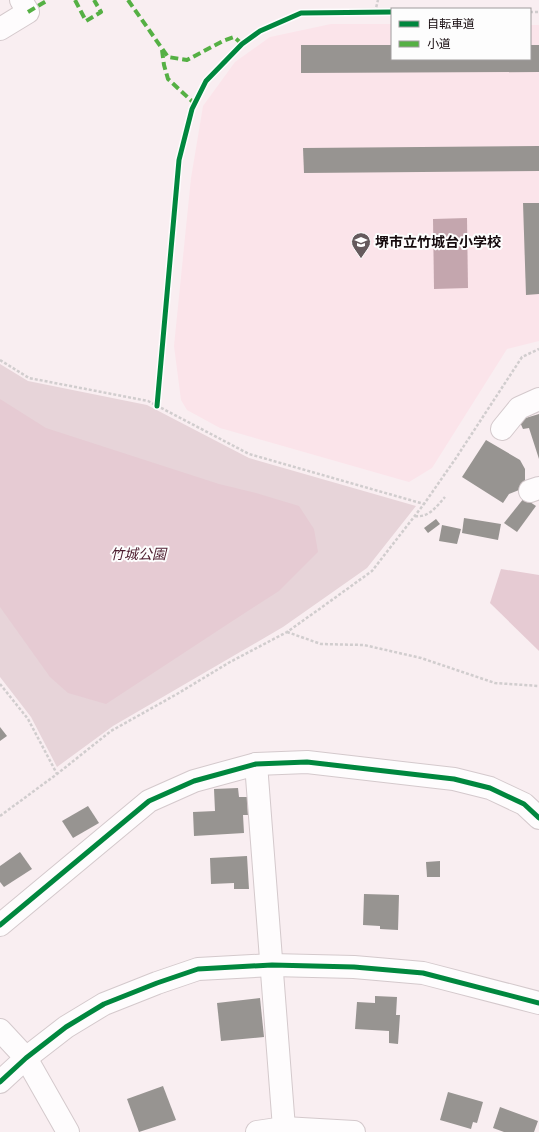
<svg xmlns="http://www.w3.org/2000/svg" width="539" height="1132" viewBox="0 0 539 1132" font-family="Literata,'Noto Sans JP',serif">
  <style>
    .built { fill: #fbe4ea }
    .green { fill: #e7d4d9 }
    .forest { fill: #e6cbd3 }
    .water { fill: #c4a6ae }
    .building { fill: #979491 }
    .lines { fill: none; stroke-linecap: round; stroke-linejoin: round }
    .minor-casing { stroke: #d4c9cc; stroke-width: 24 }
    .path { stroke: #d1cdce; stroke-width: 2.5; stroke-dasharray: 3 2; stroke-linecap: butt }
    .minor { stroke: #fefcfd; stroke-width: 22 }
    .quiet { stroke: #55b044; stroke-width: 4; stroke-dasharray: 8 4; stroke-linecap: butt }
    .cycleway-casing { stroke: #fdfdfd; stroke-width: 8 }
    .cycleway { stroke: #00873e; stroke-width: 5 }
    .labels { text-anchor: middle; stroke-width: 4; stroke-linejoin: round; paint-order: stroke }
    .poi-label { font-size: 14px; font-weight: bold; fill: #150a0d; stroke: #fdfdfd; text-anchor: start }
    .park-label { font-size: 14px; font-style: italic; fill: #4c1b2d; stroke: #fdfdfd }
  </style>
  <rect width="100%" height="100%" fill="#f9eef1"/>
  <path class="built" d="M 331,24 L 392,24 L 392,59 L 530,59 L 530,25 L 539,25 L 539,341 L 507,349 L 432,468 L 409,482 L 220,428 L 187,410 L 181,400 L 174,346 L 191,178 L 203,106 L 235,62 L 270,37 Z"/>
  <path class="green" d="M 0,364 L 28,381 L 147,405 L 249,458 L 416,506 L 367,568 L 283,627 L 113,726 L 57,767 L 31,717 L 0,677 Z"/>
  <g class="forest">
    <path d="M 0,399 L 46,428 L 219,484 L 256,493 L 299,506 L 314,529 L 318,552 L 279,591 L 234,620 L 106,704 L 68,693 L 50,677 L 0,607 Z"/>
    <path d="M 501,569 L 539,575 L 539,651 L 490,603 Z"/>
  </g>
  <path class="water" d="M 467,218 L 468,288 L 434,289 L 433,219 Z"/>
  <g class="building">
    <path d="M 301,45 L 392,45 L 392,59 L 530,59 L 530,45 L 539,45 L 539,72 L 301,73 Z"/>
    <path d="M 539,146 L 539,171 L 304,173 L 303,148 Z"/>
    <path d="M 523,203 L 539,203 L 539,294 L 526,295 Z"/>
    <path d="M 539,414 L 539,459 L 529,428 L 523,429 L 519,420 Z"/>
    <path d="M 486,440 L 520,460 L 525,469 L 525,481 L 519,490 L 509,494 L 503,503 L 462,477 Z"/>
    <path d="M 524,498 L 536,506 L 517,532 L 504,523 Z"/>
    <path d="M 464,518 L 501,524 L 498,540 L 462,533 Z"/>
    <path d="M 436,519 L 440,524 L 428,533 L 424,528 Z"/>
    <path d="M 442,525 L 461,529 L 457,544 L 439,541 Z"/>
    <path d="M 0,727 L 7,736 L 0,741 Z"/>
    <path d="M 238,788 L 239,797 L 247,797 L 248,815 L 243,815 L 244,833 L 194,836 L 193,812 L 215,811 L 214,789 Z"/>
    <path d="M 88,806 L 99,823 L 73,838 L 62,821 Z"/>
    <path d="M 20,852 L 32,869 L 4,887 L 0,882 L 0,866 Z"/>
    <path d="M 247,856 L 249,889 L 234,889 L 234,883 L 211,884 L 210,858 Z"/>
    <path d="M 440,861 L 440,877 L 427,877 L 426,862 Z"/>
    <path d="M 364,894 L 399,895 L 398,930 L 380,929 L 380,926 L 363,925 Z"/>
    <path d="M 375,996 L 397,997 L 396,1015 L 400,1015 L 398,1044 L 389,1043 L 389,1031 L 355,1029 L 357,1002 L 375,1003 Z"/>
    <path d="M 260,998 L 264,1037 L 221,1041 L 217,1003 Z"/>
    <path d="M 163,1086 L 176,1120 L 139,1132 L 127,1099 Z"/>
    <path d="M 448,1092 L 483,1102 L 477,1123 L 473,1122 L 471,1129 L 440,1120 Z"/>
    <path d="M 500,1107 L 538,1121 L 534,1132 L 504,1132 L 493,1128 Z"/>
  </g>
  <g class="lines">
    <defs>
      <g id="minor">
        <path d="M 0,29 L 28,12 L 21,0"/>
        <path d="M 502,429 L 519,408 L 539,399"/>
        <path d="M 530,491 L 539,488"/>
        <path d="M 256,764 L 284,1128"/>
        <path d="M 0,925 L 149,801 L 194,781 L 256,764 L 307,762 L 454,779 L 490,788 L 524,804 L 539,818"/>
        <path d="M 0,1030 L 26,1058 L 68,1132"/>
        <path d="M 0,1082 L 26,1058 L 66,1027 L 104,1004 L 157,983 L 198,969 L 272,965 L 354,967 L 423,973 L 539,1003"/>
        <path d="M 257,1132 L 284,1128 L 354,1132"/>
      </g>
    </defs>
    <use href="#minor" class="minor-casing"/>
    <g class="path">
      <path d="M 375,12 L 378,0"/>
      <path d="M 530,12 L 539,12"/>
      <path d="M 0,360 L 29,378 L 148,401 L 249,454 L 424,504"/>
      <path d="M 157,406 L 179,160 L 192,109 L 206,81 L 242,44 L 260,31 L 301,13 L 392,12"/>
      <path d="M 415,516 C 429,518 437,506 445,497"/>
      <path d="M 287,632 L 321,644 L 364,645 L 421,658 L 495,683 L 539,686"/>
      <path d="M 0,684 L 28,719 L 57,774"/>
      <path d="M 0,816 L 57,774 L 111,731 L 177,694 L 230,662 L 287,632 L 318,610 L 372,571 L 424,504 L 456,458 L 522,357 L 539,349"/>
    </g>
    <use href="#minor" class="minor"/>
    <g class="quiet">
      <path d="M 75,0 L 86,21 L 101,12 L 94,0"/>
      <path d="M 128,0 L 168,57 L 187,60 L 223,41 L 234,37 L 242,44"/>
      <path d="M 28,12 L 48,0"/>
      <path d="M 162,50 L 164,65 L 168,79 L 195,104"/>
    </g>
    <defs>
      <g id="cycleway">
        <path d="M 157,406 L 179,160 L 192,109 L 206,81 L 242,44 L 260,31 L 301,13 L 392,12"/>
        <path d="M 0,925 L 149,801 L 194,781 L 256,764 L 307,762 L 454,779 L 490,788 L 524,804 L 539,818"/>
        <path d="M 0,1082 L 26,1058 L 66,1027 L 104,1004 L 157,983 L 198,969 L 272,965 L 354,967 L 423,973 L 539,1003"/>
      </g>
    </defs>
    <use href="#cycleway" class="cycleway-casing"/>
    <use href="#cycleway" class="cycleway"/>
  </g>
  <defs>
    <symbol id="school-pin" viewBox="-11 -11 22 30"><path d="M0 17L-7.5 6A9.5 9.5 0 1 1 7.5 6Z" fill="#655a5d" stroke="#fdfdfd"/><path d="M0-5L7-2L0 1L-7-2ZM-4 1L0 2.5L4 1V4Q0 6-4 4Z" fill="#fff"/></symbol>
  </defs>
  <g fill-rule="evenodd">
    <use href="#school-pin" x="350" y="231" width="22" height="30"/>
  </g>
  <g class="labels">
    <g class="poi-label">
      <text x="375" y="247">堺市立竹城台小学校</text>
    </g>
    <g class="park-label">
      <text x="138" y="559">竹城公園</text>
    </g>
  </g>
  <rect x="391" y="8" width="140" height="52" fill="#fdfdfd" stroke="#a09c9d"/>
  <rect x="399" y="21" width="20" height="6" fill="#00873e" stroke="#a09c9d"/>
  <text x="427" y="28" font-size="12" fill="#150a0d">自転車道</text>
  <rect x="399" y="41" width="20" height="6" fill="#55b044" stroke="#a09c9d"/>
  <text x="427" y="48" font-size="12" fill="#150a0d">小道</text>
</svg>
